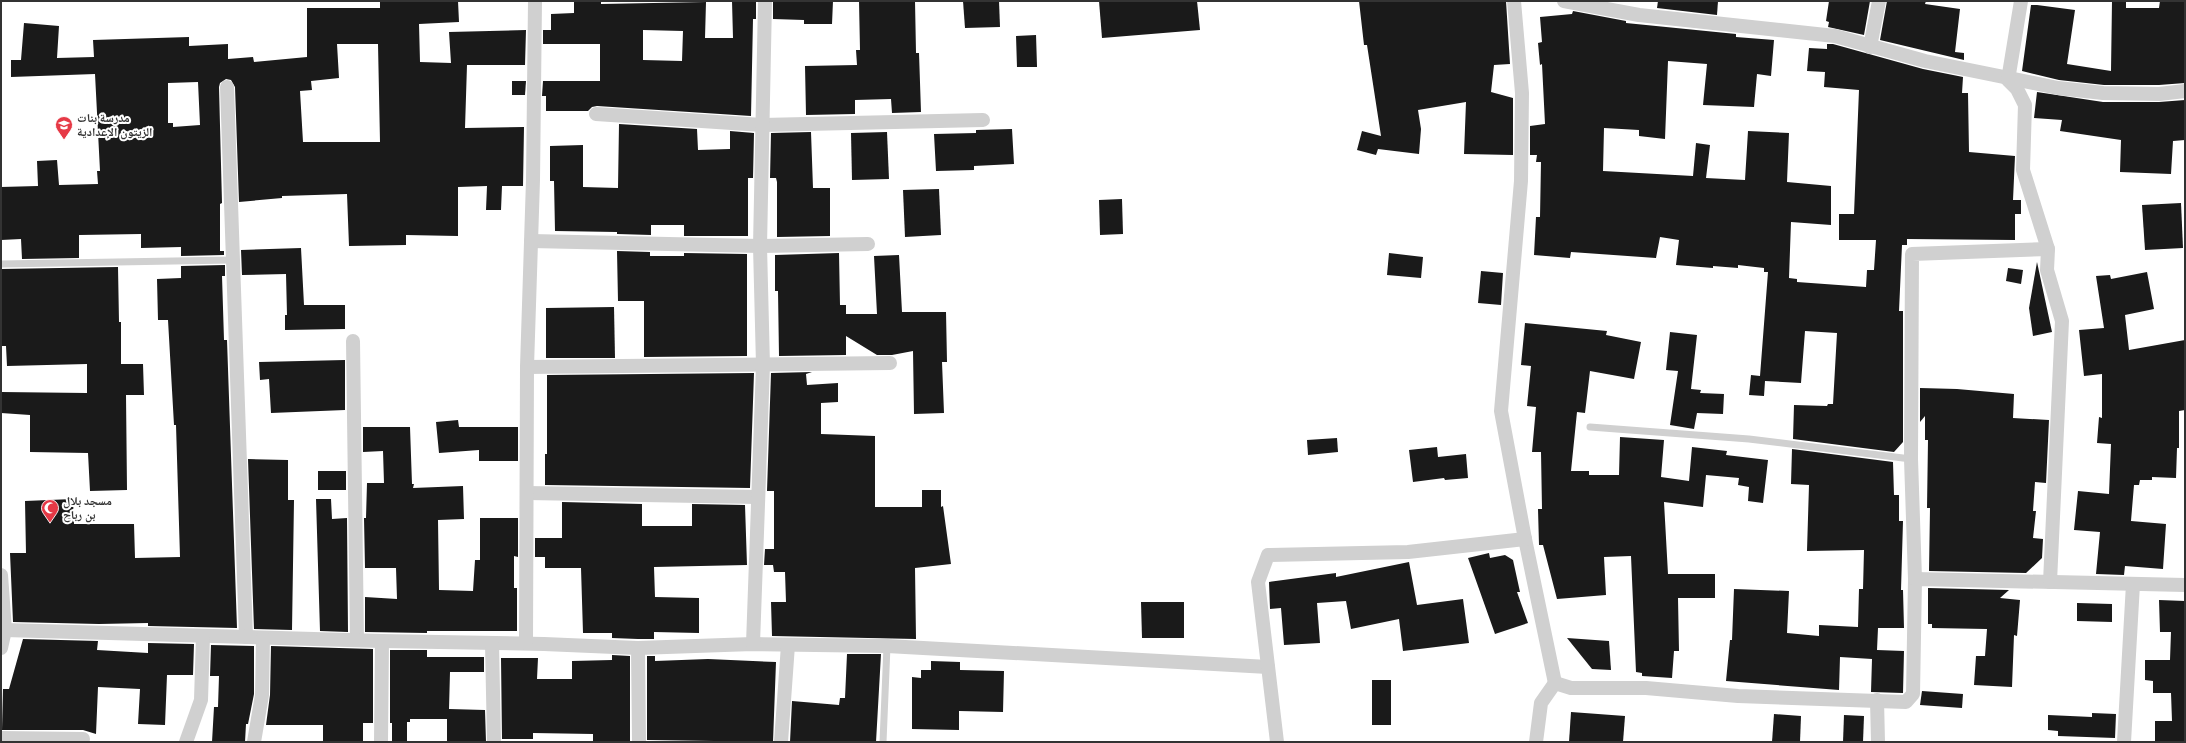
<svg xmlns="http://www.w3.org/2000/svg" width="2186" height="743" viewBox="0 0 2186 743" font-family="Figtree,'Noto Naskh Arabic',sans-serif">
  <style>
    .building { fill: #1a1a1a; fill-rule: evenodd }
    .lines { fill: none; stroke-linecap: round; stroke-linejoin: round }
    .lane { stroke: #d0d0d0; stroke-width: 7 }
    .street { stroke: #d0d0d0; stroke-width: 14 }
    .labels { text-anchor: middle; stroke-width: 4; stroke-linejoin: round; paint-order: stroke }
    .poi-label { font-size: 12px; font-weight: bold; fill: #333; stroke: #fff; text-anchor: start }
  </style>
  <rect width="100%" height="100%" fill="#fff"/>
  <g class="building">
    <path d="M 380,1 L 458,1 L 459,22 L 419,24 L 420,62 L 451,63 L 449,32 L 526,30 L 525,65 L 467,65 L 465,128 L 524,127 L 523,186 L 502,186 L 501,210 L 486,210 L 487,186 L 458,187 L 458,236 L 406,235 L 406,245 L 349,246 L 347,194 L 282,196 L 282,198 L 239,202 L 235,87 L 231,80 L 226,79 L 220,83 L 219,87 L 222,203 L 220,204 L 220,251 L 224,251 L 224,255 L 181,256 L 181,247 L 141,248 L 141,234 L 79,235 L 79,258 L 22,259 L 21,239 L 1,240 L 1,187 L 38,186 L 37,161 L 57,160 L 59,185 L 98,184 L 97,171 L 100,171 L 95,74 L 11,77 L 11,60 L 21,60 L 24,23 L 59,26 L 57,58 L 94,57 L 93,40 L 189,37 L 189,46 L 228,44 L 228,59 L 253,57 L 254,62 L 307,57 L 307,8 L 380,8 ZM 337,44 L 378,44 L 380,142 L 303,142 L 300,91 L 312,90 L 311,81 L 339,78 ZM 198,82 L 200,125 L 173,127 L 173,123 L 168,123 L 168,83 Z"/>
    <path d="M 574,1 L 601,1 L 601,4 L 706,2 L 705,38 L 733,38 L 732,1 L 756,1 L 756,19 L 753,19 L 751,116 L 597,106 L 592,107 L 588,111 L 546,111 L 546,96 L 542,96 L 543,81 L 600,81 L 600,44 L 543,44 L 543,30 L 551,30 L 551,14 L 574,13 ZM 643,30 L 683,31 L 682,61 L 643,60 Z"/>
    <path d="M 773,1 L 833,1 L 832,24 L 804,24 L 804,20 L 773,19 Z"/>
    <path d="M 859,1 L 915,1 L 916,53 L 919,53 L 921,112 L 892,113 L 891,99 L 855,100 L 855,114 L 806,115 L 805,66 L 857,65 L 856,50 L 860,50 Z"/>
    <path d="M 963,1 L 999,1 L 1000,27 L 965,28 Z"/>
    <path d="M 1099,1 L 1197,1 L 1200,30 L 1102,38 Z"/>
    <path d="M 1359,1 L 1506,1 L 1510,64 L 1494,65 L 1491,92 L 1513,98 L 1513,155 L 1464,154 L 1466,102 L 1418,110 L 1421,129 L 1419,154 L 1378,149 L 1376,155 L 1357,150 L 1362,131 L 1381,136 L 1367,45 L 1364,45 Z"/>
    <path d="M 1658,1 L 1718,1 L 1717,15 L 1657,8 Z"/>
    <path d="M 1829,1 L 1870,1 L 1864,35 L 1828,27 L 1829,22 L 1826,21 Z"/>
    <path d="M 1887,1 L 1926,1 L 1925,4 L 1960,9 L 1955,52 L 1964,53 L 1964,60 L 1880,40 Z"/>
    <path d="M 2112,1 L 2126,1 L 2126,8 L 2159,8 L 2160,1 L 2185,1 L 2185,83 L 2159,85 L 2104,85 L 2059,80 L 2022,71 L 2031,5 L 2037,5 L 2075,10 L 2067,64 L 2111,71 Z"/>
    <path d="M 1573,11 L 1626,21 L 1626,23 L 1736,34 L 1736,37 L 1774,40 L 1771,76 L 1757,74 L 1754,107 L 1703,105 L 1707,64 L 1668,61 L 1665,139 L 1639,136 L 1639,130 L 1604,128 L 1603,171 L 1693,176 L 1696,143 L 1710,145 L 1706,178 L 1745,180 L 1748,131 L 1789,133 L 1787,182 L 1831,186 L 1831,225 L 1791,222 L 1789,278 L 1797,279 L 1797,282 L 1866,287 L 1867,270 L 1874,270 L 1876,240 L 1839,240 L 1839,214 L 1854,214 L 1859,90 L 1824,87 L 1825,72 L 1807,71 L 1809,48 L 1827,49 L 1827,44 L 1833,44 L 1923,69 L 1963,77 L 1962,93 L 1968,93 L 1969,152 L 2015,156 L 2013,200 L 2021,200 L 2021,214 L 2015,214 L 2015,240 L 1907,239 L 1907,245 L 1902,245 L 1899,311 L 1903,311 L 1903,442 L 1894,452 L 1793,439 L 1794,405 L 1827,406 L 1828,404 L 1833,404 L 1837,333 L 1805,331 L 1801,383 L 1765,381 L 1764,396 L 1749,395 L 1751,375 L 1760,376 L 1768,272 L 1764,272 L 1764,268 L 1738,265 L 1738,268 L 1713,266 L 1713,268 L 1676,265 L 1679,240 L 1660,237 L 1656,258 L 1571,252 L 1570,258 L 1534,255 L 1536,217 L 1540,217 L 1541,162 L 1536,162 L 1537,155 L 1530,155 L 1530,126 L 1545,124 L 1542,64 L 1540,65 L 1538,43 L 1542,42 L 1540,17 L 1572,14 Z"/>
    <path d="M 1036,35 L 1037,67 L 1017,67 L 1016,36 Z"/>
    <path d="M 512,81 L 526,81 L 525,95 L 512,95 Z"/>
    <path d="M 2037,92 L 2103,102 L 2159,102 L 2185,100 L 2185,140 L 2173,141 L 2171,174 L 2120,172 L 2121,140 L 2060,131 L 2062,120 L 2034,118 Z"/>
    <path d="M 619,124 L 697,129 L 698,150 L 730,149 L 730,131 L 754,133 L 753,178 L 748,178 L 748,236 L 684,236 L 684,225 L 651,225 L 651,235 L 617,234 L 617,232 L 555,231 L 554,181 L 550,181 L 550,146 L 583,145 L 583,187 L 618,188 Z"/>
    <path d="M 1012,129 L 1014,164 L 974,166 L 974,170 L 936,171 L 934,134 L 976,133 L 976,130 Z"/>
    <path d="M 811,132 L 813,188 L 830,188 L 830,236 L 777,237 L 777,182 L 776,178 L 770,178 L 771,133 Z"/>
    <path d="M 887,132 L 889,179 L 852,180 L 851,133 Z"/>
    <path d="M 939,189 L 941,235 L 905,237 L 903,190 Z"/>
    <path d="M 1122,199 L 1123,234 L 1100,235 L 1099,200 Z"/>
    <path d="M 2181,203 L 2183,248 L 2145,250 L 2142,205 Z"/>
    <path d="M 301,248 L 304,305 L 345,305 L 345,329 L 285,330 L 285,315 L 287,315 L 286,274 L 242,275 L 241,250 Z"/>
    <path d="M 617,251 L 650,252 L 650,256 L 684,256 L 684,253 L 747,254 L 747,356 L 644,357 L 644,301 L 618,301 Z"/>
    <path d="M 839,253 L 840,305 L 846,305 L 846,314 L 877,314 L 874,256 L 899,255 L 902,312 L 946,312 L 947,362 L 942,362 L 944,413 L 914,414 L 913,351 L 892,355 L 877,355 L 846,336 L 846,355 L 779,356 L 778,291 L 775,291 L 775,255 Z"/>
    <path d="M 1389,253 L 1423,257 L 1421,278 L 1387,275 Z"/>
    <path d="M 2037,262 L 2052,332 L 2033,336 L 2029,308 Z"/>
    <path d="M 225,265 L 225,276 L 222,276 L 224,340 L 227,340 L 237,628 L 148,626 L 148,623 L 99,624 L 13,622 L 10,553 L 26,553 L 25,501 L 73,499 L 74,524 L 134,524 L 135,558 L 180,557 L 176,425 L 174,425 L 168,320 L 158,320 L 157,279 L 181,278 L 181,266 Z"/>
    <path d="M 118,267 L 119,322 L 121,322 L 121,364 L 143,364 L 144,395 L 126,395 L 127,490 L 90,491 L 88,453 L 30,452 L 30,415 L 1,413 L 1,392 L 87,393 L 87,364 L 7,366 L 6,346 L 1,346 L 1,269 Z"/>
    <path d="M 2008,268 L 2023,270 L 2021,284 L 2006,281 Z"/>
    <path d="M 1481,271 L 1503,273 L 1501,305 L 1478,303 Z"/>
    <path d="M 2147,272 L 2154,309 L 2125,315 L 2129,350 L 2185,340 L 2185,410 L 2179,411 L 2179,448 L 2177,448 L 2176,478 L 2152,477 L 2152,480 L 2140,480 L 2139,485 L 2134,485 L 2131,521 L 2166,524 L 2163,569 L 2125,566 L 2124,575 L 2096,574 L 2100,532 L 2074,530 L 2078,491 L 2109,494 L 2111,444 L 2097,443 L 2099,417 L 2102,418 L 2102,374 L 2084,376 L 2079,330 L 2104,328 L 2096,276 L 2110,275 L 2111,279 Z"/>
    <path d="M 614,307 L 615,358 L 546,358 L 546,308 Z"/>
    <path d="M 1525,323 L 1607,331 L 1606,335 L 1641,342 L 1634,379 L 1590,371 L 1585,413 L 1577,412 L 1571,471 L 1589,471 L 1589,475 L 1619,475 L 1620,437 L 1664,440 L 1661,477 L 1689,481 L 1692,447 L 1727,451 L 1726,455 L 1768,460 L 1763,503 L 1748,501 L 1749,487 L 1738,485 L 1739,478 L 1706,475 L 1703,507 L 1664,502 L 1668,574 L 1715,574 L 1715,598 L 1678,598 L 1679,651 L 1674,651 L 1672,678 L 1642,676 L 1642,673 L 1636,672 L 1631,556 L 1604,557 L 1606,595 L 1557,599 L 1543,545 L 1539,545 L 1538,509 L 1542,509 L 1541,452 L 1532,452 L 1536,407 L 1527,406 L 1531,366 L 1521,365 Z"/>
    <path d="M 1670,332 L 1697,335 L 1691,389 L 1701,390 L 1700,393 L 1724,394 L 1723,414 L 1697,413 L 1694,429 L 1670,425 L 1678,371 L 1666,370 Z"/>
    <path d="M 345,360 L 345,410 L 271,413 L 269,379 L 260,380 L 259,362 Z"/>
    <path d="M 812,372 L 806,374 L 807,385 L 838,383 L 838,402 L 821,403 L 821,434 L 875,436 L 875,507 L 922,507 L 922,490 L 941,490 L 941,507 L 943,506 L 951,564 L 915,568 L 916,639 L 772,636 L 771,602 L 786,602 L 785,572 L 774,572 L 773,565 L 764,565 L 765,549 L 774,549 L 774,491 L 767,491 L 771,373 Z"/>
    <path d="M 754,373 L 750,488 L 545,485 L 545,454 L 547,454 L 547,375 Z"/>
    <path d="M 1920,388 L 1957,389 L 2014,394 L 2013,418 L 2049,420 L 2046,483 L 2035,482 L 2033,511 L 2036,511 L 2033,538 L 2043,539 L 2042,558 L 2026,573 L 1929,571 L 1930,508 L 1927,508 L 1928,440 L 1925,440 L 1925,416 L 1920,422 Z"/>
    <path d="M 458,420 L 459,427 L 518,427 L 518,461 L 479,461 L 479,450 L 439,453 L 436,422 Z"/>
    <path d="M 363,427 L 410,427 L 412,484 L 414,484 L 413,488 L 463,486 L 464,519 L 438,520 L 439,590 L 473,591 L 475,560 L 480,560 L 480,518 L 518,518 L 518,557 L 514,556 L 514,588 L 517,588 L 517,631 L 427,631 L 427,633 L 365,632 L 365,597 L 397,599 L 396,568 L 365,568 L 364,518 L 366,518 L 367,483 L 384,483 L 383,451 L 363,452 Z"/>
    <path d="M 1337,438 L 1338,452 L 1308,455 L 1307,440 Z"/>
    <path d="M 1437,447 L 1438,457 L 1466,454 L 1468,478 L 1445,480 L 1444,478 L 1413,482 L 1409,450 Z"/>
    <path d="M 1792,449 L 1893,462 L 1894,495 L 1899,495 L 1899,521 L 1903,521 L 1901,590 L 1903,590 L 1904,628 L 1878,628 L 1877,650 L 1904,651 L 1903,693 L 1871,692 L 1872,659 L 1840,657 L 1839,690 L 1726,681 L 1730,640 L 1732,640 L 1734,589 L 1789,591 L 1787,633 L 1819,636 L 1819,625 L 1858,627 L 1859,589 L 1863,589 L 1864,550 L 1807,551 L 1809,485 L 1791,484 Z"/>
    <path d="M 248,459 L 288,460 L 288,500 L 294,500 L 292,630 L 254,629 Z"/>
    <rect x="318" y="471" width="28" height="19"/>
    <path d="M 316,499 L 331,499 L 332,519 L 347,518 L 348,632 L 320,631 Z"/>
    <path d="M 562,502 L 642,504 L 642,526 L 692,526 L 692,504 L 745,505 L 747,565 L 654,567 L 655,597 L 699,598 L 699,633 L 654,632 L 654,639 L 638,639 L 612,638 L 612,633 L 583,633 L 581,568 L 545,568 L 545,557 L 535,557 L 535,538 L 562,538 Z"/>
    <path d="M 1489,553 L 1490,558 L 1505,555 L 1513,560 L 1520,592 L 1517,592 L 1528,623 L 1495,634 L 1468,558 Z"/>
    <path d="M 1409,562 L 1417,605 L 1463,599 L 1469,643 L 1403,651 L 1399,619 L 1351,629 L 1346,601 L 1317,603 L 1320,643 L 1284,645 L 1281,608 L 1270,609 L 1269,582 L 1336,573 L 1336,577 Z"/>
    <path d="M 1928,588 L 2009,590 L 2000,598 L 2020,600 L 2017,636 L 2014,635 L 2012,687 L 1974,685 L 1976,656 L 1985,656 L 1987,629 L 1932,628 L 1932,624 L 1928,624 Z"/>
    <path d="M 2159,600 L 2185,601 L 2185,742 L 2155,742 L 2155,721 L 2172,721 L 2171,693 L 2153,693 L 2153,681 L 2145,680 L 2145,660 L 2170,660 L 2171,632 L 2160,632 Z"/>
    <path d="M 1141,602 L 1184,602 L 1184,638 L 1142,638 Z"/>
    <path d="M 2077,603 L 2112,604 L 2112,622 L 2077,621 Z"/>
    <path d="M 1567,638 L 1609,641 L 1611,670 L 1592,669 Z"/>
    <path d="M 23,639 L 98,641 L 97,650 L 148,653 L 148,643 L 194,644 L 193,675 L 167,675 L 165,725 L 138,724 L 140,689 L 98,687 L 96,734 L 83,730 L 2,730 L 3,689 L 9,689 Z"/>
    <path d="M 211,645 L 254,646 L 254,694 L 248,724 L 246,724 L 245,742 L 212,742 L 214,707 L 218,707 L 219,676 L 210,676 Z"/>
    <path d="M 271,646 L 373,649 L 373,723 L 363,723 L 363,742 L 323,742 L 323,725 L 266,725 L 270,695 Z"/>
    <path d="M 390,650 L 427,650 L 427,657 L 484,657 L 484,672 L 450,672 L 449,709 L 485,710 L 486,742 L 447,742 L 447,719 L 410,719 L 410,722 L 407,722 L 407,742 L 392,742 L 392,723 L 390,723 Z"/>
    <path d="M 847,654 L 881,654 L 876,742 L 790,742 L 792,701 L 839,705 L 840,698 L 845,698 Z"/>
    <path d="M 612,655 L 630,656 L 630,742 L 593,742 L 593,734 L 533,733 L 533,739 L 502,739 L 501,658 L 538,658 L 537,679 L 572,679 L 572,661 L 612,660 Z"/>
    <path d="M 647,656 L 655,656 L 655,661 L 708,659 L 776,662 L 773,742 L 647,740 Z"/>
    <path d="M 931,661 L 960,662 L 960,670 L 1004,671 L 1003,712 L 959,711 L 959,730 L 912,729 L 912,677 L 921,678 L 921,670 L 931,670 Z"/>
    <rect x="1372" y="680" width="19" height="45"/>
    <path d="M 1922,691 L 1963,694 L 1962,708 L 1920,705 Z"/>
    <path d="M 1571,712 L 1625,716 L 1623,742 L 1569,742 Z"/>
    <path d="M 2092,713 L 2116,714 L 2115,738 L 2058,736 L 2058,731 L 2048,730 L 2048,715 L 2092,717 Z"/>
    <path d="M 1774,714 L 1801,716 L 1800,742 L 1772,742 Z"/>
    <path d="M 1844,715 L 1864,716 L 1863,742 L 1843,742 Z"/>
  </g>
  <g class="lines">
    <g class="lane">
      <path d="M 1,264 L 232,260"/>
      <path d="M 1590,427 L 1749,439 L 1911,459"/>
      <path d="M 883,742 L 887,646"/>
    </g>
    <g class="street">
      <path d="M 1514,1 L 1522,93 L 1521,181 L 1501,411 L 1525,539 L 1555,683 L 1571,688 L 1646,688 L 1738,696 L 1906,702 L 1913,694 L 1915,579 L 2185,585"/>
      <path d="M 1564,1 L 1639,15 L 1835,36 L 1925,61 L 2058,88 L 2103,93 L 2159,94 L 2185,91"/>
      <path d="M 2021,1 L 2008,80 L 2017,89 L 2025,105 L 2023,170 L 2048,249 L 2047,270 L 2062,321 L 2050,582"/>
      <path d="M 1870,47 L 1879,1"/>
      <path d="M 227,87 L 246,637"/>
      <path d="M 596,114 L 762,125 L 983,120"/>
      <path d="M 531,241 L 760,246 L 868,244"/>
      <path d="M 353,341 L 357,640"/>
      <path d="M 527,367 L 890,363"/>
      <path d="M 527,493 L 758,497"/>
      <path d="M 1,575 L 5,630 L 1,648"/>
      <path d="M 1915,579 L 1911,459 L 1912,254 L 2048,249"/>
      <path d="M 5,630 L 382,641 L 544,644 L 638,648 L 753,644 L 887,646 L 1268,667"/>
      <path d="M 492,643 L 494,742"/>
      <path d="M 526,643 L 527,367 L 533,180 L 535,1"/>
      <path d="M 753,644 L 763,365 L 760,246 L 765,1"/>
      <path d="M 638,648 L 639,742"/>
      <path d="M 1877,700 L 1878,742"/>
      <path d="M 1,738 L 83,739"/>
      <path d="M 186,742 L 201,700 L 203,636"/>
      <path d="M 254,742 L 262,695 L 263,638"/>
      <path d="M 381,742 L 382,641"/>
      <path d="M 781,742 L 788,645"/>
      <path d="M 1277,742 L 1258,582 L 1268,555 L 1408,552 L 1525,539"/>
      <path d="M 1536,742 L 1541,703 L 1555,683"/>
      <path d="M 2124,742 L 2133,584"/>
    </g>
  </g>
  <defs>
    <symbol id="school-pin" viewBox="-11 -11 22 30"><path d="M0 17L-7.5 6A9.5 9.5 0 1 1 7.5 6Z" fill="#e63946" stroke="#fff"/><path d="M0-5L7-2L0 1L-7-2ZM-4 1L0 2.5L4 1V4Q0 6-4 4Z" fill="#fff"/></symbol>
    <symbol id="mosque-pin" viewBox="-11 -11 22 30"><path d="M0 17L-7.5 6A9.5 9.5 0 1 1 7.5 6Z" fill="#e63946" stroke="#fff"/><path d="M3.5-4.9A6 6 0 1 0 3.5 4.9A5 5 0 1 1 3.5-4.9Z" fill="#fff"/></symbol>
  </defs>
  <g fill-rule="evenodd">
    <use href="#school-pin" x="54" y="115" width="20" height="27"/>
    <use href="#mosque-pin" x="40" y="498" width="20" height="27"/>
  </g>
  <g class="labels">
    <g class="poi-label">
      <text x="77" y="122">مدرسة بنات<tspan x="77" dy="14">الزيتون الإعدادية</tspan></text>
      <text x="63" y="505">مسجد بلال<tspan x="63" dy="14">بن رباح</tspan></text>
    </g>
  </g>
  <rect width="2186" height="743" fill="none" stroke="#333333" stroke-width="4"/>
</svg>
